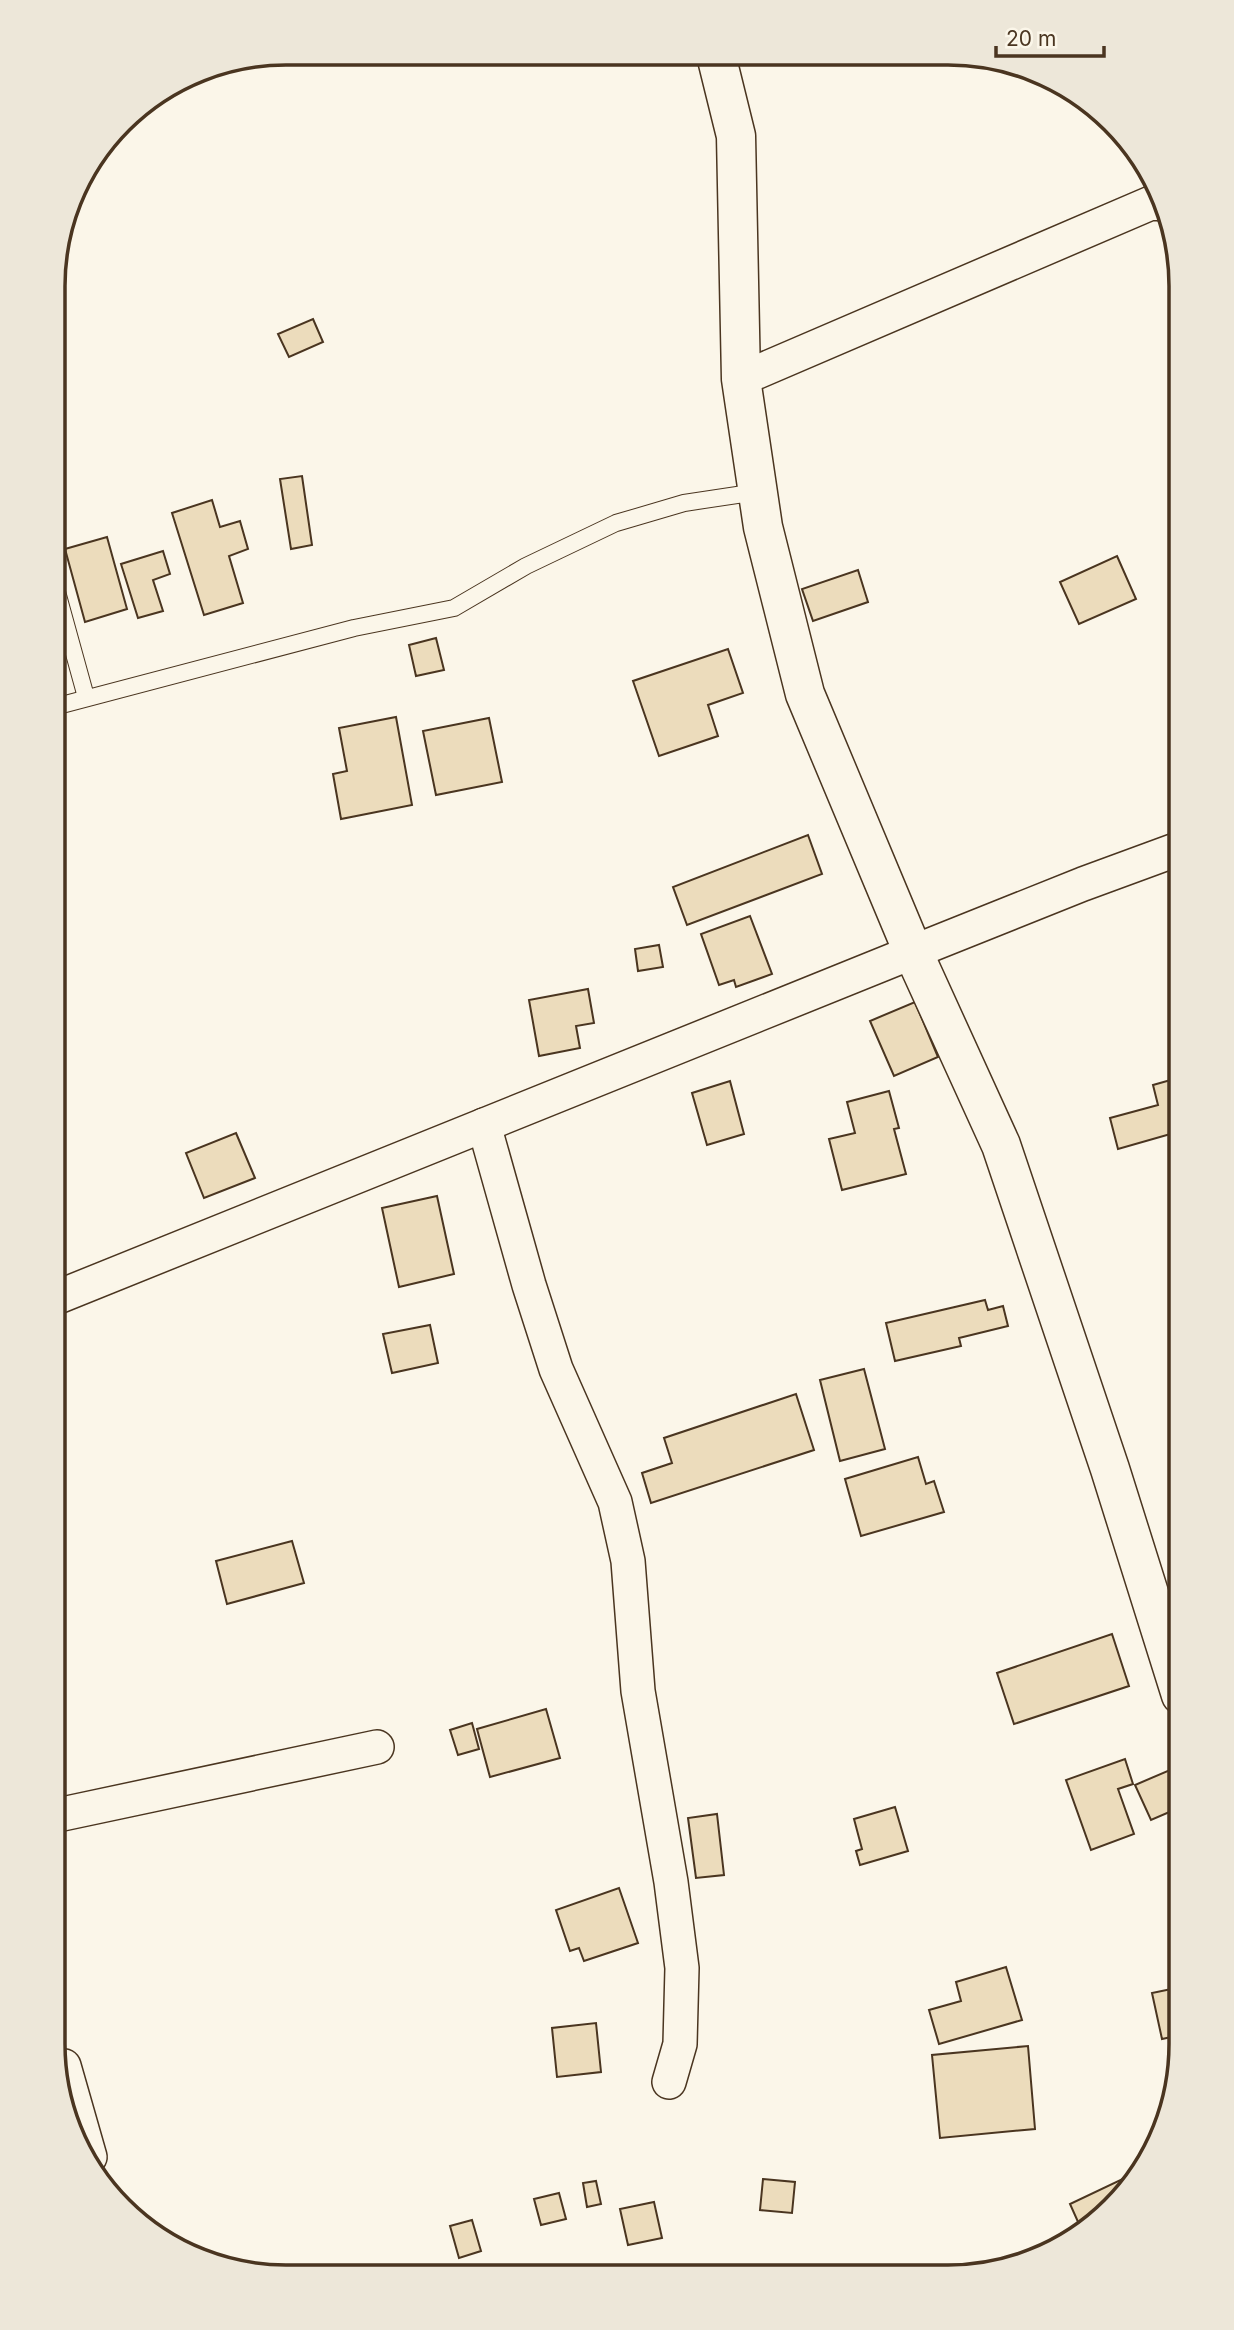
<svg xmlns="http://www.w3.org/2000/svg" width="1234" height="2330" viewBox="0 0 1234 2330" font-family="Inter,sans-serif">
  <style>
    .building { fill: #ecdcbc; stroke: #4a3520; stroke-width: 2 }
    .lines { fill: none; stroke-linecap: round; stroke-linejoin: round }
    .service-casing { stroke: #4a3520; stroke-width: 18 }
    .minor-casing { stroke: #4a3520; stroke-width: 36 }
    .tertiary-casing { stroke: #4a3520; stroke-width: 41 }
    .service { stroke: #fbf6e9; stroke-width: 16 }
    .minor { stroke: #fbf6e9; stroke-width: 33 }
    .tertiary { stroke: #fbf6e9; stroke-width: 38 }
    .rim { fill: none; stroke: #4a3520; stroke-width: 3.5 }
  </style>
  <rect width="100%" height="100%" fill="#fbf6e9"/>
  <g class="building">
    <path d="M 313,319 L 323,342 L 289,357 L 278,334 Z"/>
    <path d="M 302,476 L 312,545 L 291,549 L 280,479 Z"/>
    <path d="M 212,500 L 220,527 L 240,521 L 248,549 L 229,556 L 243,603 L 204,615 L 172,513 Z"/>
    <path d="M 107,537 L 127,609 L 85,622 L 65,549 Z"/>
    <path d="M 163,551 L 170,574 L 153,580 L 163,611 L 138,618 L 121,564 Z"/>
    <path d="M 1117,556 L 1136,599 L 1079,624 L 1060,582 Z"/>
    <path d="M 858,570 L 868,602 L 813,621 L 802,589 Z"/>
    <path d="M 436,638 L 444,670 L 416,676 L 409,645 Z"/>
    <path d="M 728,649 L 743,693 L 708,705 L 718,736 L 659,756 L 633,681 Z"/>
    <path d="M 396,717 L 412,805 L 341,819 L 333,774 L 347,771 L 339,728 Z"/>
    <path d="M 489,718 L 502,782 L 436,795 L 423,731 Z"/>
    <path d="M 808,835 L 822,874 L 687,925 L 673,887 Z"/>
    <path d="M 750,916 L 772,974 L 736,987 L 734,980 L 719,985 L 701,934 Z"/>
    <path d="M 659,945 L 663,967 L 638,971 L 635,949 Z"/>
    <path d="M 588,989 L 594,1023 L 576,1026 L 580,1048 L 539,1056 L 529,1000 Z"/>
    <path d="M 915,1002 L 938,1057 L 894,1076 L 870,1021 Z"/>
    <path d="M 1181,1077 L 1181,1131 L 1118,1149 L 1110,1118 L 1158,1105 L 1153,1085 Z"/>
    <path d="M 730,1081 L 744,1134 L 707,1145 L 692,1093 Z"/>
    <path d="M 889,1091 L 899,1128 L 894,1129 L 906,1174 L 842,1190 L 829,1139 L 855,1133 L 847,1102 Z"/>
    <path d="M 236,1133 L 255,1178 L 204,1198 L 186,1153 Z"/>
    <path d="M 437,1196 L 454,1274 L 399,1287 L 382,1208 Z"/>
    <path d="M 985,1300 L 988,1310 L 1003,1306 L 1008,1326 L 959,1338 L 961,1346 L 895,1361 L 886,1323 Z"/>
    <path d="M 430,1325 L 438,1363 L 392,1373 L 383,1334 Z"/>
    <path d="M 864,1369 L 885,1449 L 840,1461 L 820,1380 Z"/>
    <path d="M 796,1394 L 814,1450 L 651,1503 L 642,1473 L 672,1463 L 664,1438 Z"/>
    <path d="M 918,1457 L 926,1484 L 934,1481 L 944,1512 L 861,1536 L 845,1479 Z"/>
    <path d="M 292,1541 L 304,1583 L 227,1604 L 216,1561 Z"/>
    <path d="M 1112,1634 L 1129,1686 L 1014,1724 L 997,1673 Z"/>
    <path d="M 546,1709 L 560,1758 L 490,1777 L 477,1729 Z"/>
    <path d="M 472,1723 L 479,1749 L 458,1755 L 450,1730 Z"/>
    <path d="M 1125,1759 L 1133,1784 L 1118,1789 L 1134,1834 L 1091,1850 L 1066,1780 Z"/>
    <path d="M 1177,1767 L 1181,1777 L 1181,1807 L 1151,1820 L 1135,1785 Z"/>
    <path d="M 895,1807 L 908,1851 L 860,1865 L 856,1851 L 862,1849 L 854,1819 Z"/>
    <path d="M 717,1814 L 724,1875 L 696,1878 L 688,1818 Z"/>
    <path d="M 619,1888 L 638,1943 L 584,1961 L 579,1948 L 570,1951 L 556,1910 Z"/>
    <path d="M 1006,1967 L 1022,2020 L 939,2044 L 929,2010 L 961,2001 L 956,1982 Z"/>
    <path d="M 1181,1987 L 1181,2035 L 1162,2039 L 1152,1993 Z"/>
    <path d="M 596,2023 L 601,2072 L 557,2077 L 552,2028 Z"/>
    <path d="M 1028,2046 L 1035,2129 L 940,2138 L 932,2055 Z"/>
    <path d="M 1133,2174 L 1136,2182 L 1133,2187 L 1083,2233 L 1070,2204 Z"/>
    <path d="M 763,2179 L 795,2182 L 792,2213 L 760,2210 Z"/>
    <path d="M 596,2181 L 601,2204 L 587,2207 L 583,2183 Z"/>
    <path d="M 559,2193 L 566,2219 L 541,2225 L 534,2199 Z"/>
    <path d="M 654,2202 L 662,2238 L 628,2245 L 620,2209 Z"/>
    <path d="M 472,2220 L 481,2251 L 459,2258 L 450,2226 Z"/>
  </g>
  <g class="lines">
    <defs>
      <g id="service">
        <path d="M 54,581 L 86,697"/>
        <path d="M 54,707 L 354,628 L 454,608 L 526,566 L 616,523 L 684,503 L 757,492"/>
      </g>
      <g id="minor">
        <path d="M 741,379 L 1151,203 L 1164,204"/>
        <path d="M 484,1125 L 529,1285 L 556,1369 L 615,1502 L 628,1561 L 638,1691 L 671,1882 L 682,1968 L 680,2044 L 669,2082"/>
        <path d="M 53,1299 L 913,952 L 1083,884 L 1181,848"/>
        <path d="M 53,1816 L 377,1747"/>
        <path d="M 64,2066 L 90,2157"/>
      </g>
      <path id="tertiary" d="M 716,55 L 736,136 L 741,379 L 763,527 L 805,694 L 913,952 L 1001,1145 L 1110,1469 L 1181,1695"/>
    </defs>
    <use href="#service" class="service-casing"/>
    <use href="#minor" class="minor-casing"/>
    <use href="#tertiary" class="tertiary-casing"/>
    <use href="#service" class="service"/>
    <use href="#minor" class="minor"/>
    <use href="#tertiary" class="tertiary"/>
  </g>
  <path d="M0 0H1234V2330H0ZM286 65H948A221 221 0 0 1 1169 286V2044A221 221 0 0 1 948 2265H286A221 221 0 0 1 65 2044V286A221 221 0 0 1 286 65Z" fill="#ede7d9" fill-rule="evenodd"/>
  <path class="rim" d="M286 65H948A221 221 0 0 1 1169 286V2044A221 221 0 0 1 948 2265H286A221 221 0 0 1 65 2044V286A221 221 0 0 1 286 65Z"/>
  <path d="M996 46v10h108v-10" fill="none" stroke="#4a3520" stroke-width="3.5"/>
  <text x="1006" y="46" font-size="21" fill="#4a3520" stroke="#fbf6e9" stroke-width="5" paint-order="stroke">20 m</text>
</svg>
